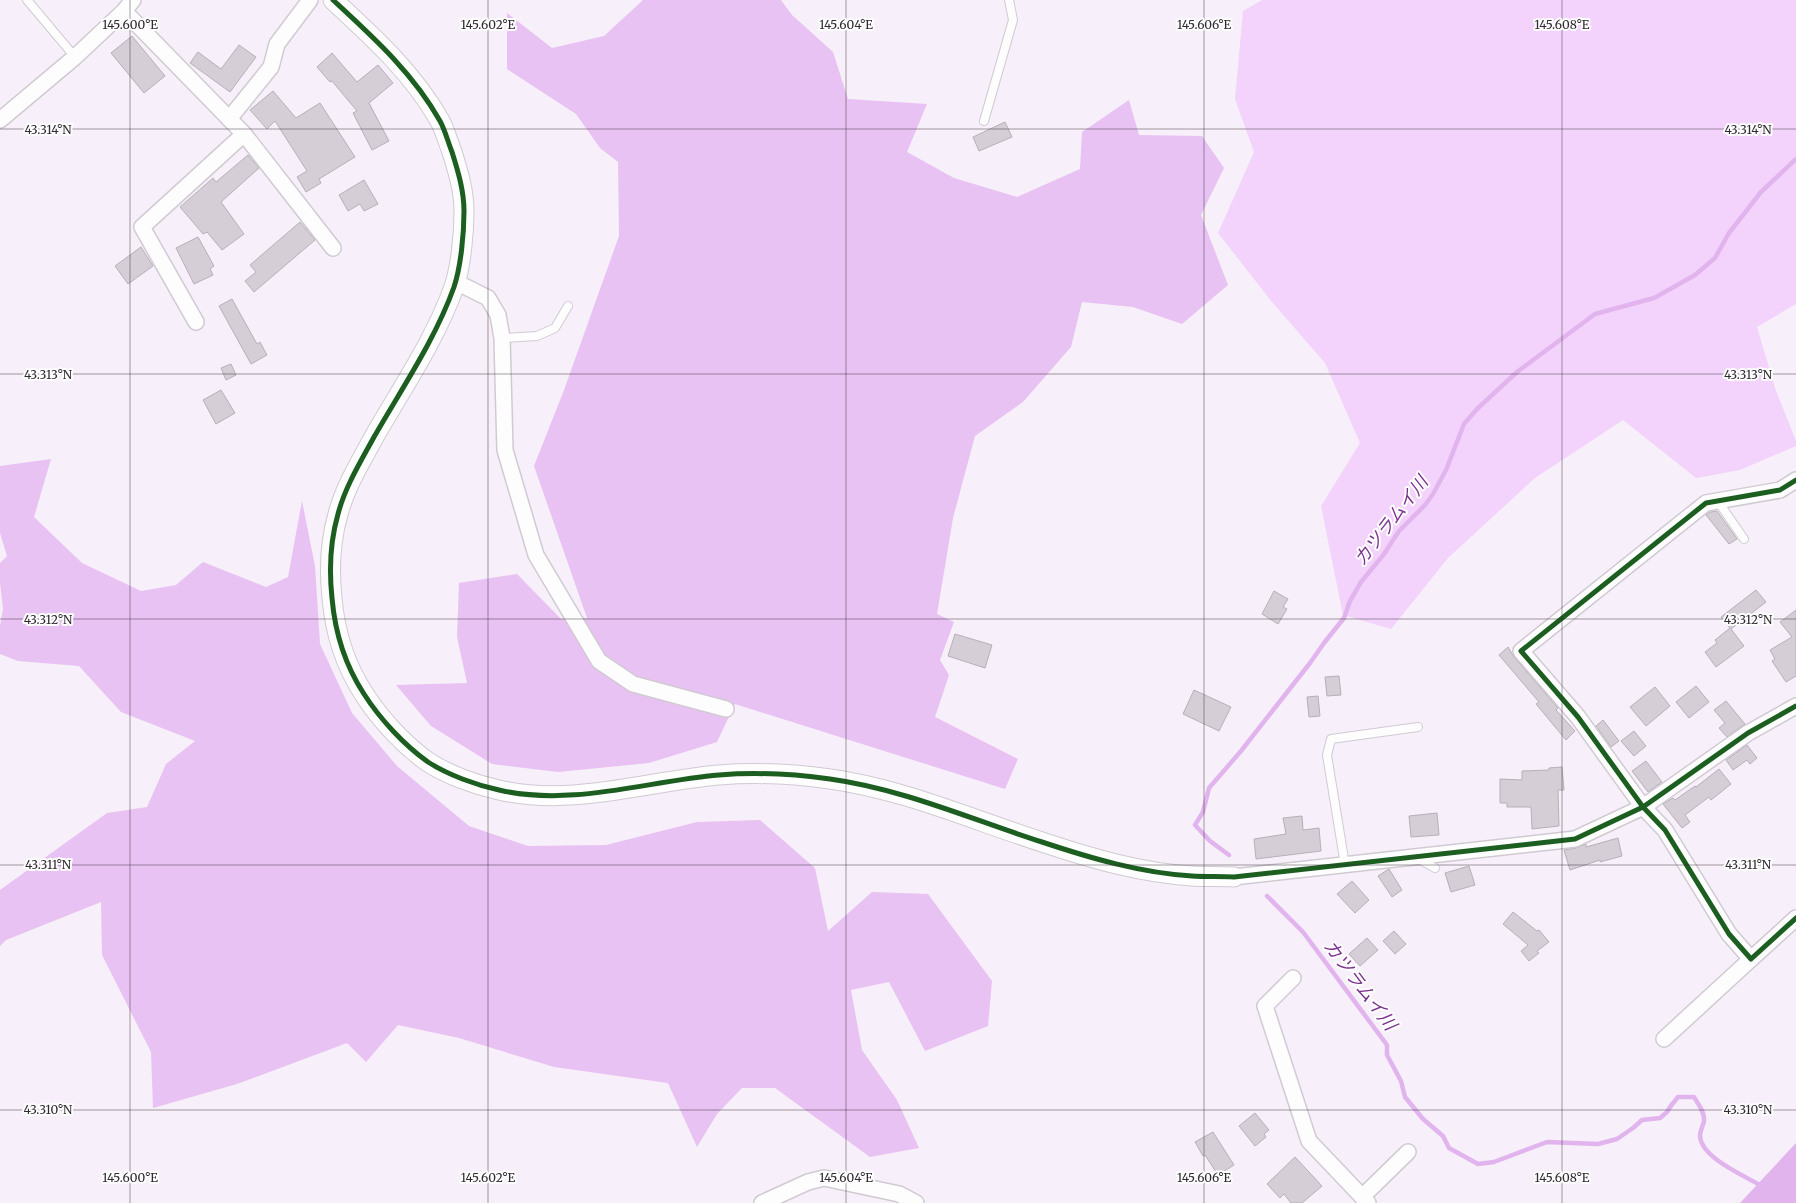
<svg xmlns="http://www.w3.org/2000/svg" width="1796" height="1203" viewBox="0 0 1796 1203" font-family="Merriweather,'Noto Sans JP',serif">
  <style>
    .green { fill: #f3d3fb }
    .forest { fill: #e8c2f2 }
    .water { fill: #e1b4ed }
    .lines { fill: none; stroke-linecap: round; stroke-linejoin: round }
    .stream { stroke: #e1b4ed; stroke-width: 4.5 }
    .building { fill: #d5ced6; stroke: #b6b0b8 }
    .service-casing { stroke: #d1cad3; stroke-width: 10 }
    .minor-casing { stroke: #d1cad3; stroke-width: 18 }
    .tertiary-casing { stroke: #d1cad3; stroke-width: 21 }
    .service { stroke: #fefdfe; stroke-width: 8 }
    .minor { stroke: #fefdfe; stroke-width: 15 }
    .tertiary { stroke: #fefdfe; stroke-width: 19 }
    .cycleway-casing { stroke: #fdfdfd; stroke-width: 8 }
    .cycleway { stroke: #1b5e20; stroke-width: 5 }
    .ticks { fill: none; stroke: #312a32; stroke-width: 1; stroke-opacity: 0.45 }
    .labels { text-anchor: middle; stroke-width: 4; stroke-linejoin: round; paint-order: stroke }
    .water-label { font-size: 18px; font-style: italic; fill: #7b318d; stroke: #fdfdfd }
    .ticks-label { font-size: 12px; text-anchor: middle; fill: #312a32; stroke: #fdfdfd; stroke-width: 4; stroke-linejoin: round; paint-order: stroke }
  </style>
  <rect width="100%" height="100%" fill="#f7eff9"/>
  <path class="green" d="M 1262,0 L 1796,0 L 1796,304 L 1757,327 L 1775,388 L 1796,441 L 1796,446 L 1740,470 L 1696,478 L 1623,420 L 1535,478 L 1448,558 L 1391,629 L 1343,615 L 1321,506 L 1360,443 L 1325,363 L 1272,302 L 1218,233 L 1254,152 L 1235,99 L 1243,11 Z"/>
  <g class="forest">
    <path d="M 643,0 L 781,0 L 792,15 L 833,52 L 848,99 L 927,104 L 907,152 L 954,178 L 1017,197 L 1080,169 L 1082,132 L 1129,100 L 1139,135 L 1202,136 L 1224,168 L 1201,215 L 1228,285 L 1182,324 L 1133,307 L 1082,302 L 1071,347 L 1023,402 L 975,436 L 953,518 L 937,614 L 954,622 L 940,660 L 949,675 L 935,717 L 1018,759 L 1005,789 L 735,704 L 717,742 L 649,763 L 558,772 L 492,764 L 431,726 L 396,685 L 467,683 L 457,637 L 459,583 L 517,574 L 561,619 L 587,618 L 534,466 L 564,390 L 619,236 L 618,162 L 600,148 L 576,114 L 507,69 L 507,13 L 552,48 L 604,36 Z"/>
    <path d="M 51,459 L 34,517 L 82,563 L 141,591 L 176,585 L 203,562 L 266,587 L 288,577 L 302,501 L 315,566 L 320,644 L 352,713 L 397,766 L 469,826 L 528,846 L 606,845 L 697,822 L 760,820 L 815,868 L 828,931 L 872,892 L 928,894 L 992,981 L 988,1026 L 925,1051 L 889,982 L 851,990 L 862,1050 L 897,1100 L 919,1148 L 870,1157 L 775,1088 L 742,1088 L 717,1114 L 697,1147 L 668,1083 L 554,1067 L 459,1038 L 398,1025 L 366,1062 L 347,1043 L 237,1084 L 153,1108 L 151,1052 L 102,955 L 101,902 L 6,940 L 0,946 L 0,890 L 107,813 L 147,807 L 166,764 L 195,741 L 121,712 L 79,666 L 18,661 L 0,654 L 0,626 L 3,609 L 0,583 L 0,563 L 7,556 L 0,533 L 0,466 Z"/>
  </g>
  <path class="water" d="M 1796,1143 L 1796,1203 L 1740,1203 Z"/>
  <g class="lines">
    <g class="stream">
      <path d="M 1229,855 L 1210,841 L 1195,825 L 1203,812 L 1209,788 L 1241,751 L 1310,663 L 1324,643 L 1344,618 L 1350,601 L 1361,582 L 1384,554 L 1399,531 L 1425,505 L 1433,494 L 1446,470 L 1464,424 L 1477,409 L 1517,372 L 1595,314 L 1654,298 L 1695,275 L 1715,258 L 1729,233 L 1761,192 L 1796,159"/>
      <path d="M 1267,896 L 1303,932 L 1387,1045 L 1387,1055 L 1401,1081 L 1405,1097 L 1423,1119 L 1443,1136 L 1449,1148 L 1478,1164 L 1494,1162 L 1547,1142 L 1598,1144 L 1617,1139 L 1633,1128 L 1642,1120 L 1660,1118 L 1667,1112 L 1670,1107 L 1678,1097 L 1694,1097 C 1698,1104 1705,1112 1704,1121 C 1703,1126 1700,1131 1700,1136 C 1701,1157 1741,1174 1758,1184"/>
    </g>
  </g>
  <g class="building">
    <path d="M 132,36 L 165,76 L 144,93 L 111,53 Z"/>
    <path d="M 239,45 L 256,57 L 230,92 L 190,63 L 198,52 L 221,69 Z"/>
    <path d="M 332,53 L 357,82 L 378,65 L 393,83 L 369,103 L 389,141 L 372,150 L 353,113 L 357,111 L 332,81 L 330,82 L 317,67 Z"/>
    <path d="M 273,91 L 296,118 L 320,103 L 355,157 L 319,179 L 321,183 L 306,192 L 297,177 L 307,171 L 275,121 L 267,129 L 250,110 Z"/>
    <path d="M 1005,122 L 1012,137 L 979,151 L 973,137 Z"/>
    <path d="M 248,155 L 259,168 L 221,202 L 244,234 L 222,250 L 207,232 L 203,234 L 180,207 L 213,178 L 216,182 Z"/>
    <path d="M 364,180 L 378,204 L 364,211 L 360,204 L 348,211 L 339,195 Z"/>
    <path d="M 300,222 L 315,240 L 254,292 L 245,281 L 256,272 L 250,265 Z"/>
    <path d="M 198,237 L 214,266 L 210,269 L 213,275 L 194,284 L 176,248 Z"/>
    <path d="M 141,247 L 153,266 L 128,284 L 115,266 Z"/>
    <path d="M 232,299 L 257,344 L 260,342 L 267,355 L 251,364 L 219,306 Z"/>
    <path d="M 231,364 L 236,375 L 226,380 L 221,368 Z"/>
    <path d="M 221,390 L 235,413 L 216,424 L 203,400 Z"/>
    <path d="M 1717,511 L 1737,539 L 1729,544 L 1706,515 L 1710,512 Z"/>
    <path d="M 1756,590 L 1766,602 L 1731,629 L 1744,646 L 1716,667 L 1705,652 L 1717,643 L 1715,640 L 1730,628 L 1721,617 Z"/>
    <path d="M 1274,591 L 1288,599 L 1283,607 L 1287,609 L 1278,624 L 1262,614 Z"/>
    <path d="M 1796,610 L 1796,676 L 1786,682 L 1772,661 L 1775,659 L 1770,650 L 1792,637 L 1780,622 Z"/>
    <path d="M 955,634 L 992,645 L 985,668 L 948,656 Z"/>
    <path d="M 1508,647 L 1514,657 L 1558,708 L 1556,710 L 1575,731 L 1566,740 L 1536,704 L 1539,702 L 1499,655 Z"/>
    <path d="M 1339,676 L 1341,695 L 1327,696 L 1325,677 Z"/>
    <path d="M 1696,686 L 1709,702 L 1689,718 L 1676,702 Z"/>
    <path d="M 1655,687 L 1670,706 L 1646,726 L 1630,707 Z"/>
    <path d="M 1194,690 L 1231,707 L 1219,731 L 1183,714 Z"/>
    <path d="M 1318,696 L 1320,716 L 1309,717 L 1307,697 Z"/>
    <path d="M 1726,701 L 1745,724 L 1727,737 L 1719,728 L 1725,723 L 1714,710 Z"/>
    <path d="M 1603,720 L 1619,741 L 1611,747 L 1596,726 Z"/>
    <path d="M 1634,731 L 1646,746 L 1634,756 L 1621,741 Z"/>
    <path d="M 1747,745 L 1757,758 L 1750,764 L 1747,760 L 1733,770 L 1726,760 Z"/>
    <path d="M 1646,761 L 1662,782 L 1648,792 L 1632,771 Z"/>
    <path d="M 1562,767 L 1564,790 L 1558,790 L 1559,826 L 1532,829 L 1531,807 L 1507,807 L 1507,803 L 1500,803 L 1500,779 L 1522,780 L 1522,771 L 1549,770 L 1549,768 Z"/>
    <path d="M 1719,769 L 1731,784 L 1711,800 L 1709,797 L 1685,815 L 1690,822 L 1682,828 L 1663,804 L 1673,798 L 1675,800 L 1695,786 L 1696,787 Z"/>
    <path d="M 1437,813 L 1439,835 L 1411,837 L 1409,816 Z"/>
    <path d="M 1302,816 L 1303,830 L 1319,828 L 1321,851 L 1256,859 L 1254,839 L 1286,834 L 1283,818 Z"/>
    <path d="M 1618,838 L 1622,856 L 1600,862 L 1600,860 L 1570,870 L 1564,850 L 1576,848 L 1586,844 L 1586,847 Z"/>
    <path d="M 1469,866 L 1475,885 L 1451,892 L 1445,873 Z"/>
    <path d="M 1389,869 L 1402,890 L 1392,897 L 1378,876 Z"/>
    <path d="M 1352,881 L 1369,900 L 1355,913 L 1337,894 Z"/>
    <path d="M 1513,912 L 1537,931 L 1539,930 L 1549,942 L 1537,951 L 1539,953 L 1529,961 L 1521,951 L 1528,945 L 1503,924 Z"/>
    <path d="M 1394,931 L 1406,944 L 1395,954 L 1383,941 Z"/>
    <path d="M 1367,938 L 1378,950 L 1360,966 L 1349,954 Z"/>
    <path d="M 1255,1113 L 1269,1130 L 1264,1134 L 1266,1137 L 1255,1146 L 1239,1126 Z"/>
    <path d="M 1213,1132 L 1234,1165 L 1218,1175 L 1205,1155 L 1203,1156 L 1195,1142 Z"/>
    <path d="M 1295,1157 L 1322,1186 L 1302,1203 L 1291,1203 L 1284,1194 L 1280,1198 L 1267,1184 Z"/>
  </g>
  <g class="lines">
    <defs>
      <g id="service">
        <path d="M 27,0 L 75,57"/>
        <path d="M 984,121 L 1013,20 L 1009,0"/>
        <path d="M 502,338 L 537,336 L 555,328 L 568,306"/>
        <path d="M 1717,500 L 1744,539"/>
        <path d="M 1419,859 L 1435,868"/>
        <path d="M 1345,865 L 1327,755 L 1331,739 L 1418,727"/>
      </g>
      <g id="minor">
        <path d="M 124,11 L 244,134 L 333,248"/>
        <path d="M 229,119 L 271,67 L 277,44 L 310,0"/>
        <path d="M 0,120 L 75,57 L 124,11 L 133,0"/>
        <path d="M 456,282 L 488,298 L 498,315 L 502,338 L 505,450 L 536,555 L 599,661 L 633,684 L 726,709"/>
        <path d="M 196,322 L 142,227 L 244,134"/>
        <path d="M 1796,480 L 1780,490 L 1706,503 L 1521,651 L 1578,717 L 1643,807 L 1665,830 L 1729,934 L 1751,959 L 1796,918"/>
        <path d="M 1234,877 L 1575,839 L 1643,807 L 1748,733 L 1796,706"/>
        <path d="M 1293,978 L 1265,1006 L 1309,1141 L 1368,1203"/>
        <path d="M 1664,1039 L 1751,959"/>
        <path d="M 1362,1197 L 1408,1152"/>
        <path d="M 762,1203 L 808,1182 L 824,1178 L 899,1194 L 916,1203"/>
      </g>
      <path id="tertiary" d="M 333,0 C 373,37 413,73 440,121 C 445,130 448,142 452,152 C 458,171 464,191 464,211 C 464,233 461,266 454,287 C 435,340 402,388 374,437 C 361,461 345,487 338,514 C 330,542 329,570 332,598 C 335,633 345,665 364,694 C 380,719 404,745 428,762 C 448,775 476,785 499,790 C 572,807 647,781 719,775 C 756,772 794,774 830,779 C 903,789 973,820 1042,842 C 1090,858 1141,873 1192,876 C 1206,877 1220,876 1234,877"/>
    </defs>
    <use href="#service" class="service-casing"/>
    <use href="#minor" class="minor-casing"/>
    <use href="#tertiary" class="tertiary-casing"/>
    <use href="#service" class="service"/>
    <use href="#minor" class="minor"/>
    <use href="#tertiary" class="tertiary"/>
    <defs>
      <g id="cycleway">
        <path d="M 333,0 C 373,37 413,73 440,121 C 445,130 448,142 452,152 C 458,171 464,191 464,211 C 464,233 461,266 454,287 C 435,340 402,388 374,437 C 361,461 345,487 338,514 C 330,542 329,570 332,598 C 335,633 345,665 364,694 C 380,719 404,745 428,762 C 448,775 476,785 499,790 C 572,807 647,781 719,775 C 756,772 794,774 830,779 C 903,789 973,820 1042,842 C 1090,858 1141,873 1192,876 C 1206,877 1220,876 1234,877 L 1575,839 L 1643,807 L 1748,733 L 1796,706"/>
        <path d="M 1796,480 L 1780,490 L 1706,503 L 1521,651 L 1578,717 L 1643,807 L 1665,830 L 1729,934 L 1751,959 L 1796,918"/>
      </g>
    </defs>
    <use href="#cycleway" class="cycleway-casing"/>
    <use href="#cycleway" class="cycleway"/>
  </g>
  <path class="ticks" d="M 130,0 L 130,1203M 488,0 L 488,1203M 846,0 L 846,1203M 1204,0 L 1204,1203M 1562,0 L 1562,1203M 0,129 L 1796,129M 0,374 L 1796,374M 0,619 L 1796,619M 0,865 L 1796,865M 0,1110 L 1796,1110"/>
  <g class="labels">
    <g class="water-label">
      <text transform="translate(1391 521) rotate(-52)" y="6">カツラムイ川</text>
      <text transform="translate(1360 985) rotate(53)" y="6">カツラムイ川</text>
    </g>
  </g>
  <g class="ticks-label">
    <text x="130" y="29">145.600°E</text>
    <text x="488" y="29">145.602°E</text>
    <text x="846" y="29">145.604°E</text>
    <text x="1204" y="29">145.606°E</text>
    <text x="1562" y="29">145.608°E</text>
    <text x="48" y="134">43.314°N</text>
    <text x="1748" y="134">43.314°N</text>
    <text x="48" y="379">43.313°N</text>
    <text x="1748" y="379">43.313°N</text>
    <text x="48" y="624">43.312°N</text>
    <text x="1748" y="624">43.312°N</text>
    <text x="48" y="869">43.311°N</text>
    <text x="1748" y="869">43.311°N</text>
    <text x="48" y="1114">43.310°N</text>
    <text x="1748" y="1114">43.310°N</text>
    <text x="130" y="1182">145.600°E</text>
    <text x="488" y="1182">145.602°E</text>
    <text x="846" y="1182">145.604°E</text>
    <text x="1204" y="1182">145.606°E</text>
    <text x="1562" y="1182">145.608°E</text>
  </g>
</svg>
